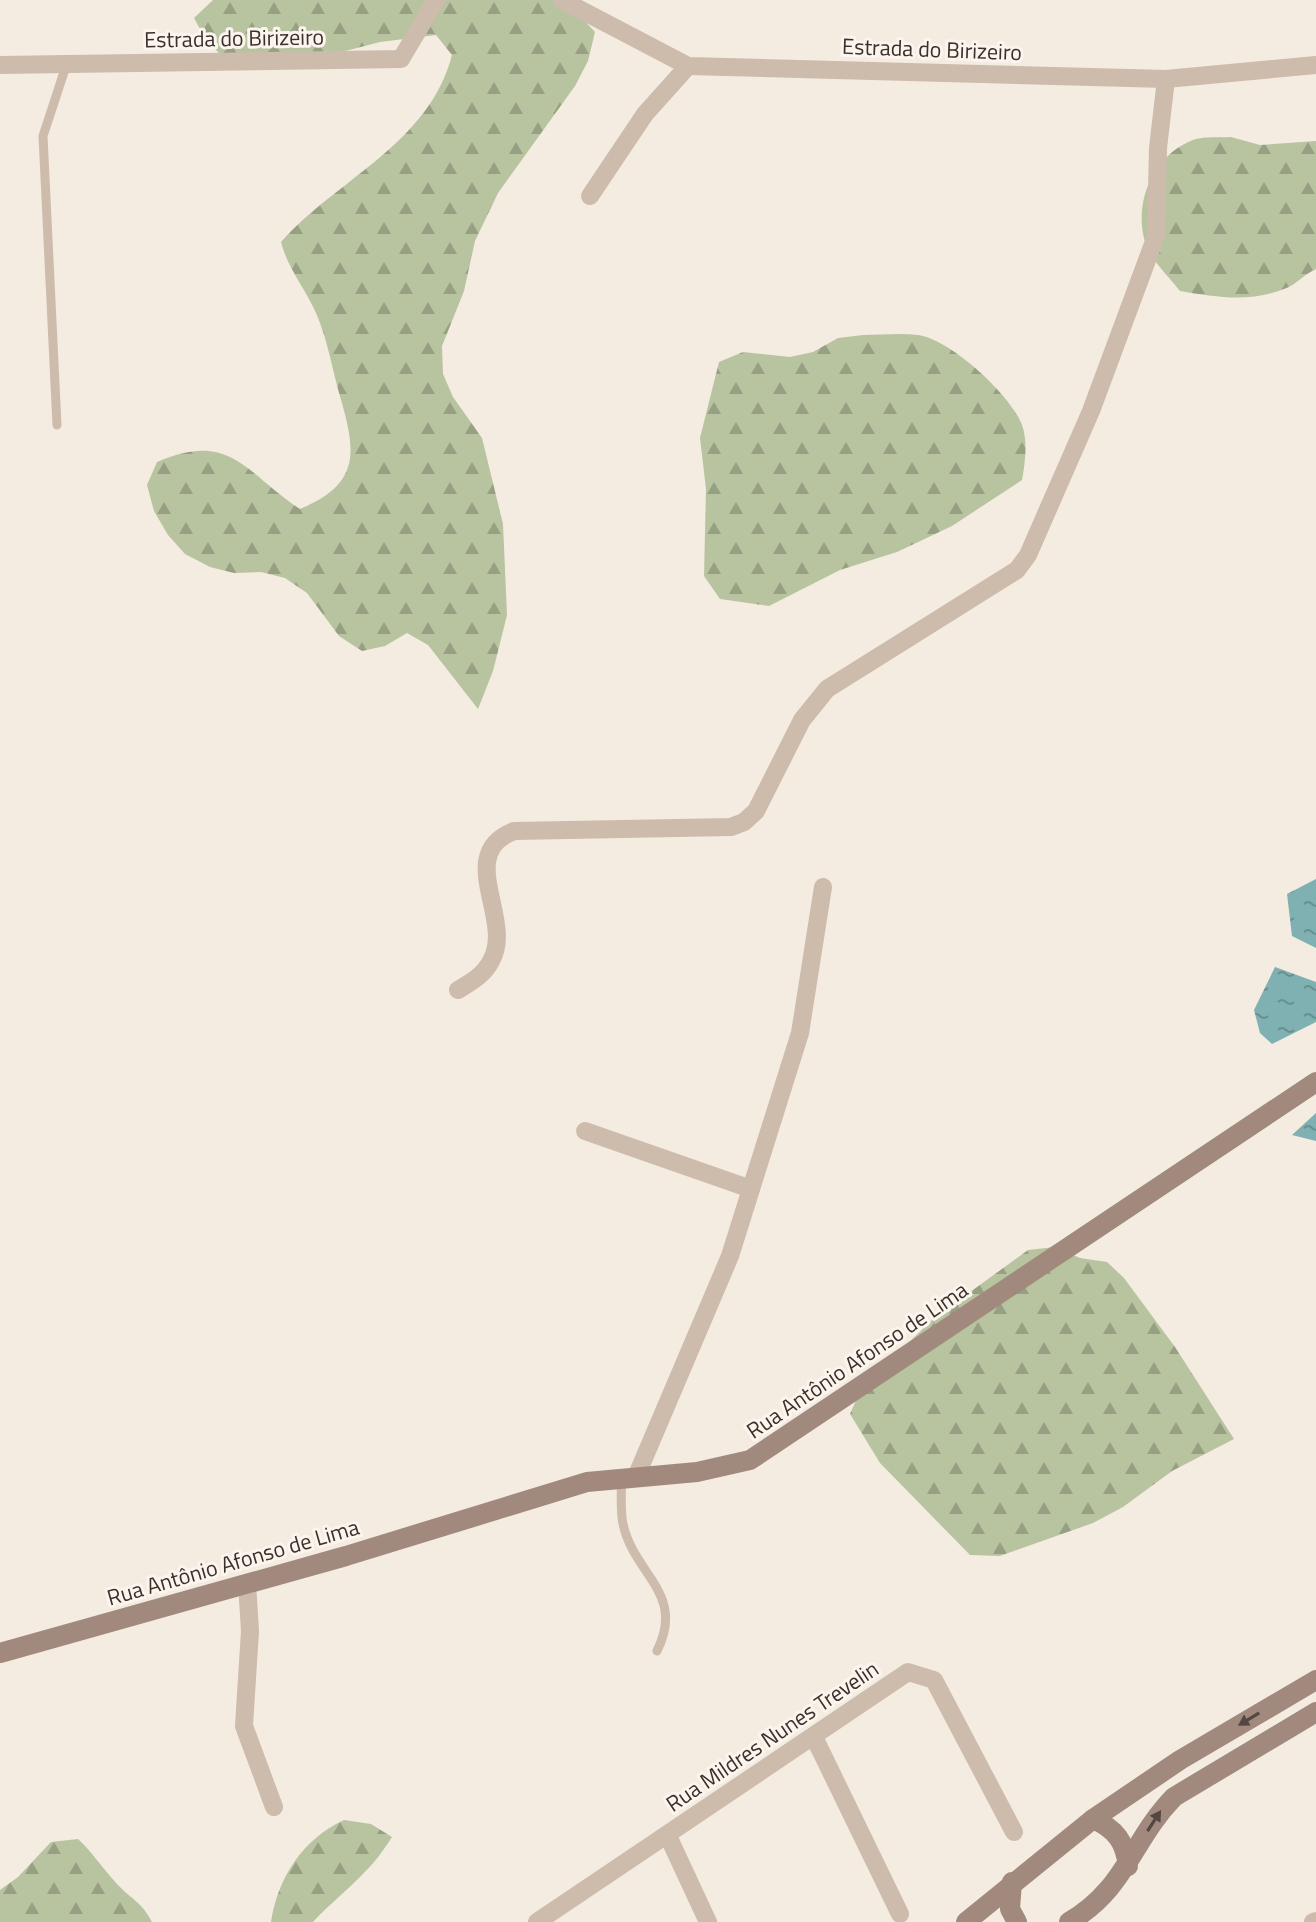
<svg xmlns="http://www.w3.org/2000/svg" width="1316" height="1922" viewBox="0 0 1316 1922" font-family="'Titillium Web',sans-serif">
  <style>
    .forest { fill: url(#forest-firs) }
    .water { fill: url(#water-ripples) }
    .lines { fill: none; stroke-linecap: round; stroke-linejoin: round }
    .service { stroke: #cdbbac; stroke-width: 9 }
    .minor { stroke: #cdbbac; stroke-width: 18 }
    .secondary { stroke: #a18a7d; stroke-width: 20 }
    .oneway { fill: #544640 }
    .labels { text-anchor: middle; stroke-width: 6; stroke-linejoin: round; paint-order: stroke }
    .street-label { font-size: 22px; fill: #3b302b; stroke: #fbf5ee }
  </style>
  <defs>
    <pattern id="forest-firs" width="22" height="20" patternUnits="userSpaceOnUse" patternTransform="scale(2)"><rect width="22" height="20" fill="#b8c4a0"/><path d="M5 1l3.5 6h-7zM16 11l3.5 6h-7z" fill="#97a083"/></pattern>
    <pattern id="water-ripples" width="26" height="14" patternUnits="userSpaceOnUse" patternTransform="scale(2)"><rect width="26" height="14" fill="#7fb0b2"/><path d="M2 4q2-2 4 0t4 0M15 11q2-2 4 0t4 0" fill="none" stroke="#699091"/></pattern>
  </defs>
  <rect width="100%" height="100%" fill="#f4ebe1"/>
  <g class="forest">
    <path d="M 213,0 L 565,0 L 595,32 L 588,61 L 575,86 L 498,193 L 475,241 L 464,291 L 442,346 L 443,374 L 453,397 L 482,438 L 503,524 L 507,615 L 493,671 L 478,709 L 428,645 L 407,633 L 385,646 L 362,651 L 339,636 L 307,593 L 285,578 L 261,572 L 234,573 L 210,567 L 185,554 L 168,535 L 154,511 L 147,485 L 157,462 C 231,430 245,473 300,509 C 366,482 354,446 338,389 C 331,363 327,338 316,313 C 305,288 288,269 281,242 C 337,179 429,144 452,55 L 436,35 L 380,42 L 330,55 L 224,58 L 206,40 L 194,18 Z"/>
    <path d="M 1231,137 L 1260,145 L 1316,141 L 1316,269 C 1304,274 1296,285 1284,289 C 1249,303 1216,297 1180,291 C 1170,278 1152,261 1146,245 C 1132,204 1153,155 1193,140 C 1204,136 1219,138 1231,137 Z"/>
    <path d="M 863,335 C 881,335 900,333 918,335 C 950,339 1011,395 1022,425 C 1028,441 1025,464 1022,480 L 952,526 L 897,552 L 840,570 L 769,606 L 720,599 L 704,576 L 706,489 L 700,438 L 719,362 L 743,352 L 790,357 L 813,352 L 838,338 Z"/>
    <path d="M 1055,1247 L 1080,1258 L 1107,1262 L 1124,1278 L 1175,1347 L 1234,1439 L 1172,1471 L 1123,1507 L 1093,1523 L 1000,1556 L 970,1555 L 880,1463 L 850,1414 L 861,1389 L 933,1319 L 1028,1250 Z"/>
    <path d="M 344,1820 L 371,1824 L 392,1837 C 368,1876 342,1891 313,1922 L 271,1922 C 278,1877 303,1839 344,1820 Z"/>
    <path d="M 78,1839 C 93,1853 103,1869 117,1884 C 132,1900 141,1901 152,1922 L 0,1922 L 0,1890 L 18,1877 L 51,1842 Z"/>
  </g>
  <g class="water">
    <path d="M 1316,879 L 1316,948 L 1292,936 L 1287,894 Z"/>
    <path d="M 1275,967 L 1316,982 L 1316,1022 L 1272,1044 L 1260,1033 L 1254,1010 Z"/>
    <path d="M 1316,1113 L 1316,1141 L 1292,1135 Z"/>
  </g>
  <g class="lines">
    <g class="service">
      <path d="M 57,425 L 43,136 L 66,66"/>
      <path d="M 621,1480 C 622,1494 620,1511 623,1524 C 634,1575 686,1593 657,1651"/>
    </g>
    <g class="minor">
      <path d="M 562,0 L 688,66 L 1166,79 L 1316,65"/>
      <path d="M 0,65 L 401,59 L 436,0"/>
      <path d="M 590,196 L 645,114 L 688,66"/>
      <path d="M 458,990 C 471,982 484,975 491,961 C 515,920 454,854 514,831 L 731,827 L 744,822 L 756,811 L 802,720 L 827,689 L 1017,570 L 1028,555 L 1091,411 L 1156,236 L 1158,148 L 1166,79"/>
      <path d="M 585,1131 L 751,1189"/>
      <path d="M 636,1477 L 730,1256 L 751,1189 L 800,1033 L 823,887"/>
      <path d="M 247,1583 L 250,1631 L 244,1726 L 274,1807"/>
      <path d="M 814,1737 L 900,1914"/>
      <path d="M 668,1836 L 708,1922"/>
      <path d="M 537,1922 L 908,1672 L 934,1680 L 1014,1832"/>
      <path d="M 1313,1922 L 1316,1921"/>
    </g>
    <g class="secondary">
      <path d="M 0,1653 L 346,1556 L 587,1482 L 697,1472 L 750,1460 L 1316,1082"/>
      <path d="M 1093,1819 C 1116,1829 1125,1842 1128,1866"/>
      <path d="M 1012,1882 L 1010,1909 L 1017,1922"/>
      <path d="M 966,1922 L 1093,1819 L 1180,1760 L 1316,1680"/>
      <path d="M 1069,1922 C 1126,1889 1132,1840 1174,1797 L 1316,1712"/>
    </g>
  </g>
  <defs><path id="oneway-solid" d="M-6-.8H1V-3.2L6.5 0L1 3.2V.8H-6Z" transform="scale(2)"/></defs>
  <g class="oneway">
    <use href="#oneway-solid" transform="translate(1249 1719) rotate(149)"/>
    <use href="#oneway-solid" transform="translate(1154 1821) rotate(-57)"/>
  </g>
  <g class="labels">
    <g class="street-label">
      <text transform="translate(234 38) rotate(-1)" y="8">Estrada do Birizeiro</text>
      <text transform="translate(932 49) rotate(2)" y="8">Estrada do Birizeiro</text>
      <text transform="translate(857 1360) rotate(-34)" y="8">Rua Antônio Afonso de Lima</text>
      <text transform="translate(233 1562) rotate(-16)" y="8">Rua Antônio Afonso de Lima</text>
      <text transform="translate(772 1736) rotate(-34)" y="8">Rua Mildres Nunes Trevelin</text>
    </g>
  </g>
</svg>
